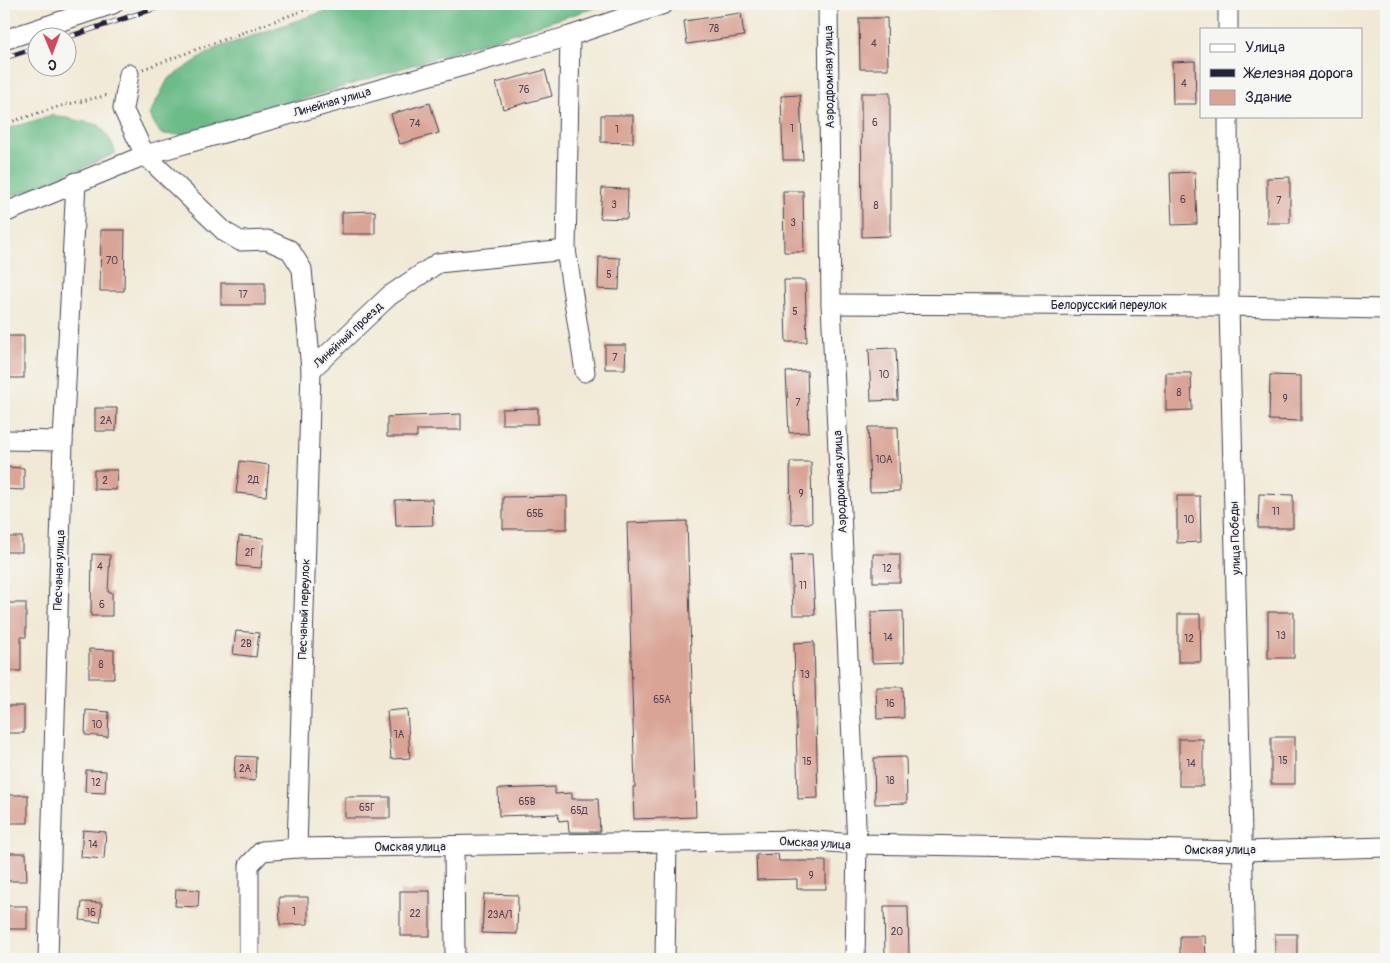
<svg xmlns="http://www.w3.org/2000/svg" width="1390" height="963" viewBox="0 0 1390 963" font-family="Pangolin,sans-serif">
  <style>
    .forest { fill: #6cbc88; stroke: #476f62 }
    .building { fill: #d9a496 }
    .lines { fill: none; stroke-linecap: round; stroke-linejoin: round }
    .street-casing { stroke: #414052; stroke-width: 21 }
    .path { stroke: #414052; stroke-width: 3; stroke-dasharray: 1 4; stroke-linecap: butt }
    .street { stroke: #fff; stroke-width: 19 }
    .rail-casing { stroke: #22223b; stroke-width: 5.5 }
    .rail { stroke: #f6f6f2; stroke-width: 4; stroke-dasharray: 11; stroke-linecap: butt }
    .labels { text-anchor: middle; stroke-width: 4.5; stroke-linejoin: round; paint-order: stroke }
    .number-label { font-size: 10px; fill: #504252 }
    .street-label { font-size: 12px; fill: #22223b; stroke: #f6f6f2 }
  </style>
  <rect width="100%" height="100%" fill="#f6f6f2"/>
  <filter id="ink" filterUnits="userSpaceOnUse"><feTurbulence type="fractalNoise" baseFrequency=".02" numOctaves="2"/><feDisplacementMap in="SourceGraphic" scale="10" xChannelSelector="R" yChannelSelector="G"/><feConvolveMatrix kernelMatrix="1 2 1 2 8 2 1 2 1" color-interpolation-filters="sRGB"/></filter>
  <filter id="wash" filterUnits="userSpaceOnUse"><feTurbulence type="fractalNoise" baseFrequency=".0096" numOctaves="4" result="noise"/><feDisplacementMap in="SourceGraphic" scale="20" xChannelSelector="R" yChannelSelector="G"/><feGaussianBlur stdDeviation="1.12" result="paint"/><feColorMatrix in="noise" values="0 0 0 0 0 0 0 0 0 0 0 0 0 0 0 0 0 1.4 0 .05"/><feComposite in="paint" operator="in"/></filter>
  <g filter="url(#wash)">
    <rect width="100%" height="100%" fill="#f1e9d5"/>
    <g class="forest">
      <path d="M 345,4 L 607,4 L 189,135 L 161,134 L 149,115 L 168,79 L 214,49 Z"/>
      <path d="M 52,115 L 99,125 L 111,141 L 116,153 L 42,186 L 4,198 L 4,130 Z"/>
    </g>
    <g id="blocks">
      <g class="building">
        <path d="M 741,13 L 744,36 L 687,44 L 684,21 Z"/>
        <path d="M 859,18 L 887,18 L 888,69 L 860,69 Z"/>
        <path d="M 1195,61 L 1196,104 L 1173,104 L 1172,62 Z"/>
        <path d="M 545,70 L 552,96 L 503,109 L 496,83 Z"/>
        <path d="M 861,93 L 890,93 L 890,236 L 862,237 Z"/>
        <path d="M 800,95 L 803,160 L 783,160 L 781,96 Z"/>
        <path d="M 430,103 L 439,133 L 400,144 L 391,114 Z"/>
        <path d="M 601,115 L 633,115 L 633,143 L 601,142 Z"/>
        <path d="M 1195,172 L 1197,224 L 1172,225 L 1170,173 Z"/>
        <path d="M 1290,177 L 1290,223 L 1267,223 L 1267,178 Z"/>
        <path d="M 602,188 L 628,189 L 627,219 L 600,218 Z"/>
        <path d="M 783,191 L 803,191 L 804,252 L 784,252 Z"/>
        <path d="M 375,211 L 375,234 L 342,234 L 342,212 Z"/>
        <path d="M 101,230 L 125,230 L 124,291 L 100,291 Z"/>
        <path d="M 599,257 L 620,258 L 619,290 L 598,289 Z"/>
        <path d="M 784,280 L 805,280 L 807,342 L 786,342 Z"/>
        <rect x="221" y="283" width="44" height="22"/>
        <rect x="4" y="336" width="20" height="42"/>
        <path d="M 605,345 L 626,345 L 625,369 L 605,369 Z"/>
        <path d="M 896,348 L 898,400 L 871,401 L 869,349 Z"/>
        <path d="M 807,371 L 809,432 L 789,433 L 786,372 Z"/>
        <path d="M 1166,373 L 1191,373 L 1192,410 L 1166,411 Z"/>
        <path d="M 1270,375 L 1301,376 L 1301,421 L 1269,420 Z"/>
        <path d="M 95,408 L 117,408 L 116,431 L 95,431 Z"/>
        <path d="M 538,408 L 538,424 L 502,424 L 502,409 Z"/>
        <path d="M 461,414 L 461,430 L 417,430 L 417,437 L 387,437 L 387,417 Z"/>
        <path d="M 868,427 L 898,427 L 900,491 L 870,492 Z"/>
        <path d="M 240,461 L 269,465 L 266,496 L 236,493 Z"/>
        <path d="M 790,462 L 811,462 L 812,523 L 791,524 Z"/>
        <path d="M 4,467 L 24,468 L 24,490 L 4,489 Z"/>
        <path d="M 94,470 L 117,470 L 116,490 L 94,489 Z"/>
        <path d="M 1259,494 L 1293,495 L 1293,528 L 1258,528 Z"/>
        <path d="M 567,496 L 567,529 L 503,529 L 503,497 Z"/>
        <path d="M 1177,496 L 1200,496 L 1201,542 L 1177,543 Z"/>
        <path d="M 432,499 L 433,525 L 396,526 L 395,500 Z"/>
        <path d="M 687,521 L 696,817 L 634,819 L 633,787 L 635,787 L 627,523 Z"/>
        <path d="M 239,536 L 264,538 L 261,568 L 237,566 Z"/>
        <rect x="4" y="537" width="18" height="15"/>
        <path d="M 92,554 L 110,555 L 108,592 L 112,592 L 112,616 L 91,616 Z"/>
        <path d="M 812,554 L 815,615 L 793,615 L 791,555 Z"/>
        <rect x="873" y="554" width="27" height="28"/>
        <path d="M 4,603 L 26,603 L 26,637 L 21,637 L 21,671 L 4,671 Z"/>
        <path d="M 903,611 L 904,662 L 872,663 L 871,612 Z"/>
        <rect x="1268" y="612" width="26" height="46"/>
        <path d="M 1178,614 L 1200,614 L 1201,662 L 1178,662 Z"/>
        <path d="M 236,631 L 259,633 L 256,657 L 233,654 Z"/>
        <path d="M 814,642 L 818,798 L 798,799 L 794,643 Z"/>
        <path d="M 89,649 L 114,650 L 114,678 L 89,678 Z"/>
        <path d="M 876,687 L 903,687 L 904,718 L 877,719 Z"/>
        <rect x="4" y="706" width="20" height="27"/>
        <path d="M 407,709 L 410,758 L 391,759 L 387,711 Z"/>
        <path d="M 86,710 L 109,712 L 108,737 L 85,735 Z"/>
        <rect x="1271" y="737" width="24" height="47"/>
        <rect x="1179" y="739" width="24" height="47"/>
        <path d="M 235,756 L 256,757 L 255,781 L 234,779 Z"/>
        <path d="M 906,757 L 907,803 L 875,804 L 874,758 Z"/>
        <path d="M 86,770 L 106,771 L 105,793 L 85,792 Z"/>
        <path d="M 555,787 L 555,794 L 572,793 L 572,799 L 598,799 L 600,832 L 569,832 L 568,820 L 559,821 L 558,814 L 499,816 L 498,789 Z"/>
        <rect x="4" y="795" width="24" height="28"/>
        <rect x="345" y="797" width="45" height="21"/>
        <path d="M 83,830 L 106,832 L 104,859 L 81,857 Z"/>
        <path d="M 4,853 L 26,853 L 27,881 L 5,881 Z"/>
        <path d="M 778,854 L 779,861 L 826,861 L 826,889 L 797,889 L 797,879 L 757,880 L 756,855 Z"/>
        <path d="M 176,889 L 199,890 L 198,907 L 175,906 Z"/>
        <rect x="400" y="891" width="30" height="45"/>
        <path d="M 484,894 L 518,895 L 517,934 L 482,933 Z"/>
        <path d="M 279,897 L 308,897 L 308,924 L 280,925 Z"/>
        <path d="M 82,902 L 102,903 L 100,922 L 80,920 Z"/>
        <rect x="4" y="906" width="23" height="23"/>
        <path d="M 884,906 L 908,906 L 909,956 L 885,957 Z"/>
        <rect x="1275" y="934" width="22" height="25"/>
        <path d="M 1180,936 L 1205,936 L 1206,959 L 1180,959 Z"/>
      </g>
    </g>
  </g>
  <g filter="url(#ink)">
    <use href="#blocks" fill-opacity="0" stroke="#414052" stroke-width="1"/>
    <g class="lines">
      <defs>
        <g id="street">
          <path d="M 828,4 L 831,304 L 857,844 L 855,959"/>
          <path d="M 1228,4 L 1228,29"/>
          <path d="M 570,36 L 566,250 L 585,372"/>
          <path d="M 4,40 L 113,4"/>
          <path d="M 129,74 L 123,109 L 145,155 L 225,232 L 240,241 L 267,240 L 290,250 L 302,269 L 311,370 L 389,296 L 438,263 L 566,250"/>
          <path d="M 1228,116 L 1229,306 L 1245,959"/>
          <path d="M 4,213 L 145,155 L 570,36 L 664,4"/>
          <path d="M 831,304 L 1229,306 L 1386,309"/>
          <path d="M 4,440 L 63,441"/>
          <path d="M 454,847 L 455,959"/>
          <path d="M 297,848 L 311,370"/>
          <path d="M 48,959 L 63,441 L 76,182"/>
          <path d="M 249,959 L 249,865 L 262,851 L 297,848 L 800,840 L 857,844 L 1244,851 L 1386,847"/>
          <path d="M 665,959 L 667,842"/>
        </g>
      </defs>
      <use href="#street" class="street-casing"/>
      <g class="path">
        <path d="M 143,69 L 321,4"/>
        <path d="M 4,124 L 64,105 L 109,95"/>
      </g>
      <use href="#street" class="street"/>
      <defs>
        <g id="rail">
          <path d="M 65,38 L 168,4"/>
          <path d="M 4,58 L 38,47"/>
        </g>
      </defs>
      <use href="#rail" class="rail-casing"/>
      <use href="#rail" class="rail"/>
    </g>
  </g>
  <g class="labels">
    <g class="number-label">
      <text x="714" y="32">78</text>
      <text x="874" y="47">4</text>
      <text x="1184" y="87">4</text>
      <text x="524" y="93">76</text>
      <text x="875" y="126">6</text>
      <text x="415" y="127">74</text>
      <text x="792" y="132">1</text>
      <text x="617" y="133">1</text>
      <text x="1183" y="203">6</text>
      <text x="1279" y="204">7</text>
      <text x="614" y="208">3</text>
      <text x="876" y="209">8</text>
      <text x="793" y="226">3</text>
      <text x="112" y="264">70</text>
      <text x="609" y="278">5</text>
      <text x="243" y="298">17</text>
      <text x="795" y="315">5</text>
      <text x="615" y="361">7</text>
      <text x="884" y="378">10</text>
      <text x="1179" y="396">8</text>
      <text x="1285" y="402">9</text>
      <text x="798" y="406">7</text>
      <text x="106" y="424">2А</text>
      <text x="884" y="463">10А</text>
      <text x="253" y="483">2Д</text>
      <text x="105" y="484">2</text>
      <text x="801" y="497">9</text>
      <text x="1276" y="515">11</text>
      <text x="535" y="517">65Б</text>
      <text x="1189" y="523">10</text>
      <text x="250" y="556">2Г</text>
      <text x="100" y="570">4</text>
      <text x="887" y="572">12</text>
      <text x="803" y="589">11</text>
      <text x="102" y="608">6</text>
      <text x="1281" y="639">13</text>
      <text x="888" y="641">14</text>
      <text x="1189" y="642">12</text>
      <text x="246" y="647">2В</text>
      <text x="101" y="668">8</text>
      <text x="805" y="678">13</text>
      <text x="662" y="703">65А</text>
      <text x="890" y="707">16</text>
      <text x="97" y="728">10</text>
      <text x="399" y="738">1А</text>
      <text x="1283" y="764">15</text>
      <text x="807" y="765">15</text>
      <text x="1191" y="767">14</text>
      <text x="245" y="772">2А</text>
      <text x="890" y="784">18</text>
      <text x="96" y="786">12</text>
      <text x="527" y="805">65В</text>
      <text x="367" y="811">65Г</text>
      <text x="579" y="814">65Д</text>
      <text x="93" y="848">14</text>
      <text x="811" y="879">9</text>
      <text x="294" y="915">1</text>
      <text x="91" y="916">16</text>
      <text x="415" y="917">22</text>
      <text x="500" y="918">23А/1</text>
      <text x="897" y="935">20</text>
    </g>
    <g class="street-label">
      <text transform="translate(829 77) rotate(-91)" y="4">Аэродромная улица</text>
      <text transform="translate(332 102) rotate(-16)" y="4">Линейная улица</text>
      <text x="1109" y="309">Белорусский переулок</text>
      <text transform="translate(348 335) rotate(-43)" y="4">Линейный проезд</text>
      <text transform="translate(840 482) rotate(-93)" y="4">Аэродромная улица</text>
      <text transform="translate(1235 538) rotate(-92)" y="4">улица Победы</text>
      <text transform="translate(59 570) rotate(-88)" y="4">Песчаная улица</text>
      <text transform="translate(304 609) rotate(-88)" y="4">Песчаный переулок</text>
      <text transform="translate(815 843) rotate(3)" y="4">Омская улица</text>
      <text x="410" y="851">Омская улица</text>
      <text x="1220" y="854">Омская улица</text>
    </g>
  </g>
  <rect width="1390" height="963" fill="none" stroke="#f6f6f2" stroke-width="20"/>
  <rect x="1200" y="28" width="162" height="90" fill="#f6f6f2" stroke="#a1a1a9"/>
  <rect x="1210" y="44" width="25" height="8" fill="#ffffff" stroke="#a1a1a9"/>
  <text x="1245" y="52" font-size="15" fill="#22223b">Улица</text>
  <rect x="1210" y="69" width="25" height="8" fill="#22223b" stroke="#a1a1a9"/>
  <text x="1245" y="78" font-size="15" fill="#22223b">Железная дорога</text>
  <rect x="1210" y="90" width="25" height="15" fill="#d9a496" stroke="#a1a1a9"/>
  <text x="1245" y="102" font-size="15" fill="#22223b">Здание</text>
  <g transform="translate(52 52) rotate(179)"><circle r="24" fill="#f6f6f2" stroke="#a1a1a9"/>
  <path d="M0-4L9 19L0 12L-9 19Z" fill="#d1495b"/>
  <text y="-8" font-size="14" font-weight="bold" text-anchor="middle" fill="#22223b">С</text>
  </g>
</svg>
